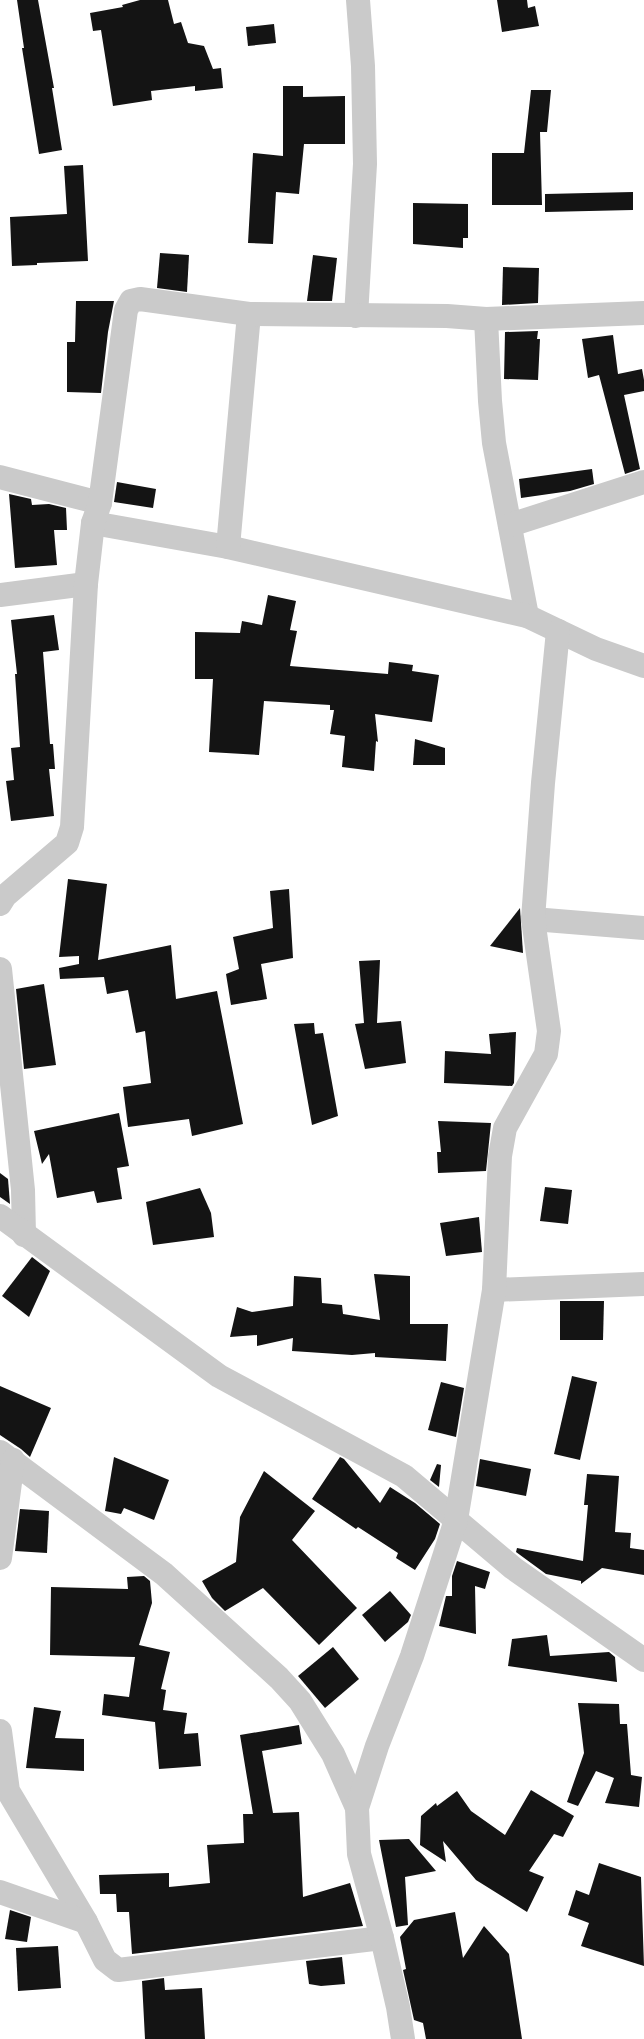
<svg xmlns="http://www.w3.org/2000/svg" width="644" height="2039" viewBox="0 0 644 2039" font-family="'PT Sans',sans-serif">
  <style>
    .building { fill: #141414 }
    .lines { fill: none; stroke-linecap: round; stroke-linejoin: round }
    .minor { stroke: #cacaca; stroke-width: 24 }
  </style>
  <rect width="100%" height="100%" fill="#fff"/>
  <g class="building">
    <path d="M 17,0 L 38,0 L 54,88 L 52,88 L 62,150 L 39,154 L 22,48 L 24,48 Z"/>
    <path d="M 140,0 L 168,0 L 174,24 L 181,22 L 188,43 L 204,46 L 213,69 L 221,68 L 223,88 L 195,91 L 195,86 L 151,91 L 152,100 L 113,106 L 101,30 L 93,31 L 90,13 L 123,7 L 122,5 Z"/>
    <path d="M 497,0 L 527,0 L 528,8 L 535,6 L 539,26 L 502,32 Z"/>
    <path d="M 274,24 L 276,43 L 248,46 L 246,27 Z"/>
    <path d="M 283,86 L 303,86 L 303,97 L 345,96 L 345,144 L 304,144 L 299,194 L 276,192 L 273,244 L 248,243 L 253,153 L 283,156 Z"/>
    <path d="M 531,90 L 551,90 L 547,132 L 540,132 L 542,205 L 492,205 L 492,153 L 524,153 Z"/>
    <path d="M 83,165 L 88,261 L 37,263 L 37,265 L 12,266 L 10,217 L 67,214 L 64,166 Z"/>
    <path d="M 633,192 L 633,210 L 545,212 L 545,194 Z"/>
    <path d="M 413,203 L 468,204 L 468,238 L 463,238 L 463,248 L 413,244 Z"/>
    <path d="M 160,253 L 189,255 L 187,292 L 157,288 Z"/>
    <path d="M 313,255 L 337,258 L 332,301 L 307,301 Z"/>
    <path d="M 503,267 L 539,268 L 538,303 L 502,305 Z"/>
    <path d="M 76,301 L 114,301 L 108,332 L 101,393 L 67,392 L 67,342 L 75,342 Z"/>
    <path d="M 538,331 L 537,339 L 540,339 L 538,380 L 504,379 L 505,332 Z"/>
    <path d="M 613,335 L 618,374 L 642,369 L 644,380 L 644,391 L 624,395 L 640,469 L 625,474 L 599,375 L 588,378 L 582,339 Z"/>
    <path d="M 592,469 L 594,484 L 570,491 L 521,498 L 519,479 Z"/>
    <path d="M 117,482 L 156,489 L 153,508 L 114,502 Z"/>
    <path d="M 9,494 L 31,499 L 32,505 L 49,504 L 66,508 L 67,530 L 54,530 L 57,565 L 15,568 Z"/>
    <path d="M 268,595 L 296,601 L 290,630 L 297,631 L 290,666 L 388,674 L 389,662 L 413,665 L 412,671 L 439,675 L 432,722 L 375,714 L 378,742 L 376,741 L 374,771 L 342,767 L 345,736 L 330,734 L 334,710 L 330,710 L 330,705 L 264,701 L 259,755 L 209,752 L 213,679 L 195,679 L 195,632 L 240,633 L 242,621 L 262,625 Z"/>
    <path d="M 54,615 L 59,650 L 43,652 L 50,744 L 53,744 L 55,769 L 49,769 L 54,816 L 11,821 L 6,781 L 14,780 L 11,748 L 20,747 L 15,674 L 17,674 L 11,620 Z"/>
    <path d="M 415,739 L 445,748 L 445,765 L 413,765 Z"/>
    <path d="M 68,879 L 107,884 L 98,960 L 171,945 L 176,999 L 217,991 L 243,1124 L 192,1136 L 189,1119 L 128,1127 L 123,1087 L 151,1083 L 145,1031 L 136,1033 L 128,990 L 107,994 L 104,977 L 60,979 L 59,968 L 79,964 L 79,956 L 59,957 Z"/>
    <path d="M 289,889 L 293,958 L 261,964 L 267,999 L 231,1005 L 226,974 L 239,969 L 233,937 L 273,928 L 270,891 Z"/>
    <path d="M 520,908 L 523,953 L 490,946 Z"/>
    <path d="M 380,960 L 377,1023 L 401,1021 L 406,1063 L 365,1069 L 355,1024 L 364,1023 L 359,961 Z"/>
    <path d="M 44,984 L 56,1065 L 24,1069 L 16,989 Z"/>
    <path d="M 314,1023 L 315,1034 L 323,1033 L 338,1116 L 312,1125 L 294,1024 Z"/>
    <path d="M 516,1032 L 514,1083 L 512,1086 L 444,1083 L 445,1051 L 491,1054 L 489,1034 Z"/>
    <path d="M 119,1113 L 129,1166 L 117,1168 L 122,1199 L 97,1203 L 94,1191 L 57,1198 L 49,1154 L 42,1164 L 34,1131 Z"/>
    <path d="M 438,1121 L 491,1123 L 486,1171 L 438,1173 L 437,1152 L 441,1152 Z"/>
    <path d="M 0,1173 L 8,1179 L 10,1204 L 0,1197 Z"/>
    <path d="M 545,1187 L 572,1190 L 568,1224 L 540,1221 Z"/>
    <path d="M 200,1188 L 211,1213 L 214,1237 L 153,1245 L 146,1202 Z"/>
    <path d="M 479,1217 L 482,1252 L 446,1256 L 440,1223 Z"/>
    <path d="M 32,1257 L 50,1271 L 29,1317 L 2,1296 Z"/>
    <path d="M 374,1274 L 410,1276 L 410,1324 L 448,1324 L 446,1361 L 375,1357 L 375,1353 L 352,1355 L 292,1351 L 293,1338 L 257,1346 L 257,1335 L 230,1337 L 237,1307 L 252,1312 L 293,1306 L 294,1276 L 321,1278 L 322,1303 L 342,1305 L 343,1314 L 380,1320 Z"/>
    <path d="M 560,1301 L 604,1301 L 603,1340 L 560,1340 Z"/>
    <path d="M 572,1376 L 597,1382 L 580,1460 L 554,1454 Z"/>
    <path d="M 441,1382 L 464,1388 L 456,1437 L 428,1430 Z"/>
    <path d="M 0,1386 L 51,1408 L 30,1457 L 21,1449 L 0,1435 Z"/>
    <path d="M 114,1457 L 169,1480 L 154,1520 L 124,1508 L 121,1514 L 105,1511 Z"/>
    <path d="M 340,1457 L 344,1459 L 380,1503 L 390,1487 L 415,1503 L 440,1524 L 435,1539 L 415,1570 L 396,1558 L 398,1553 L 358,1527 L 356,1529 L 312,1499 Z"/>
    <path d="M 480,1459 L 531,1469 L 526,1496 L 476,1486 Z"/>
    <path d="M 437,1464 L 441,1465 L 439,1487 L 430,1480 Z"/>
    <path d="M 264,1471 L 315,1511 L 292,1540 L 357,1608 L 319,1645 L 263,1588 L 225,1611 L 212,1598 L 202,1581 L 236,1562 L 240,1517 Z"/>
    <path d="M 587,1474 L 619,1476 L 615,1532 L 631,1533 L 630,1548 L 644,1550 L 644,1575 L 602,1568 L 581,1584 L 581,1581 L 546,1574 L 516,1552 L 517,1548 L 583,1561 L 588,1505 L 584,1505 Z"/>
    <path d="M 20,1509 L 49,1511 L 47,1553 L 15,1551 Z"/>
    <path d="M 457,1561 L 490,1572 L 485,1589 L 475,1586 L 476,1634 L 439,1626 L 446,1596 L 452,1596 L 452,1576 Z"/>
    <path d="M 144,1576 L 150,1581 L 152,1603 L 139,1645 L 170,1652 L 161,1689 L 166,1690 L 163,1710 L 187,1713 L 184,1734 L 198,1733 L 201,1766 L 159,1769 L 155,1722 L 102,1715 L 104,1694 L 129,1697 L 135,1657 L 50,1655 L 51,1587 L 128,1589 L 127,1577 Z"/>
    <path d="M 390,1591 L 411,1615 L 408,1622 L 385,1642 L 362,1615 Z"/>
    <path d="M 547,1635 L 550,1656 L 609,1652 L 615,1657 L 617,1682 L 508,1666 L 512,1639 Z"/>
    <path d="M 333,1647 L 359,1679 L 325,1708 L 298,1676 Z"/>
    <path d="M 578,1703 L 619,1704 L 620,1724 L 627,1724 L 631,1775 L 642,1777 L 639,1807 L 605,1803 L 614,1778 L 596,1771 L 578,1806 L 567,1802 L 584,1753 Z"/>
    <path d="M 34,1707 L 61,1711 L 55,1738 L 84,1739 L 84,1771 L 26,1768 Z"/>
    <path d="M 299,1725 L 302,1744 L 262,1751 L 273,1813 L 299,1812 L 303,1897 L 350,1883 L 363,1926 L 132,1954 L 129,1912 L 117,1912 L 116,1894 L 100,1894 L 99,1875 L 169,1873 L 169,1887 L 210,1883 L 207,1845 L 244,1843 L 243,1814 L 253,1814 L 240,1735 Z"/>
    <path d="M 531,1790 L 574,1816 L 563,1837 L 554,1834 L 529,1871 L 544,1877 L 527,1912 L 476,1880 L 443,1841 L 446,1862 L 420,1845 L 421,1816 L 436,1803 L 437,1806 L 457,1791 L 471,1811 L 505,1835 Z"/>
    <path d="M 409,1839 L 436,1871 L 405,1877 L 408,1925 L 396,1927 L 379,1840 Z"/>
    <path d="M 599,1863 L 641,1877 L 644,1966 L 581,1946 L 589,1923 L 568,1915 L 576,1890 L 589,1895 Z"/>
    <path d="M 10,1910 L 31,1917 L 27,1942 L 5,1939 Z"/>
    <path d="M 455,1912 L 463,1958 L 484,1926 L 509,1954 L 522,2039 L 426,2039 L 423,2023 L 414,2020 L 403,1970 L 406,1969 L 400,1937 L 414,1920 Z"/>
    <path d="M 58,1946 L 61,1988 L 18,1991 L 16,1948 Z"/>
    <path d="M 342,1957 L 345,1984 L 321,1986 L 309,1984 L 306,1961 Z"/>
    <path d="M 164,1978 L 165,1990 L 202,1988 L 205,2039 L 145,2039 L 142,1981 Z"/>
  </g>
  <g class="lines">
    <g class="minor">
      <path d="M 356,316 L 365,164 L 363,66 L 358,0"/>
      <path d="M 486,319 L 490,401 L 494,443 L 527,616"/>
      <path d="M 0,477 L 100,503"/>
      <path d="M 93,523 L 228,547 L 527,616 L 596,649 L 644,666"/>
      <path d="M 510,525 L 644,482"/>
      <path d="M 228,547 L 249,314"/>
      <path d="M 0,595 L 86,584"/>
      <path d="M 0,904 L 5,896 L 67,843 L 72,827 L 86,584 L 93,523 L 100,503 L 126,310 L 131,301 L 140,299 L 249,314 L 447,316 L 486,319 L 644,313"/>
      <path d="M 533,919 L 644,928"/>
      <path d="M 0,969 L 23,1190 L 24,1235"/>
      <path d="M 0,1216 L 219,1376 L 404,1476 L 513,1568 L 644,1660"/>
      <path d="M 494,1290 L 644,1284"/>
      <path d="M 0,1452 L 164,1574 L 279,1678 L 300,1701 L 333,1754 L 357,1808"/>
      <path d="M 0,1558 L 13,1460"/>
      <path d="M 0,1731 L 8,1791 L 86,1922 L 105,1960 L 118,1970 L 382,1938"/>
      <path d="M 0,1892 L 86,1922"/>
      <path d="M 403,2039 L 398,2007 L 382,1938 L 359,1854 L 357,1808 L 377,1746 L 412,1656 L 456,1520 L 494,1290 L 500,1156 L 505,1128 L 546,1054 L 549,1031 L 533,919 L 543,783 L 558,631"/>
    </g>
  </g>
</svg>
